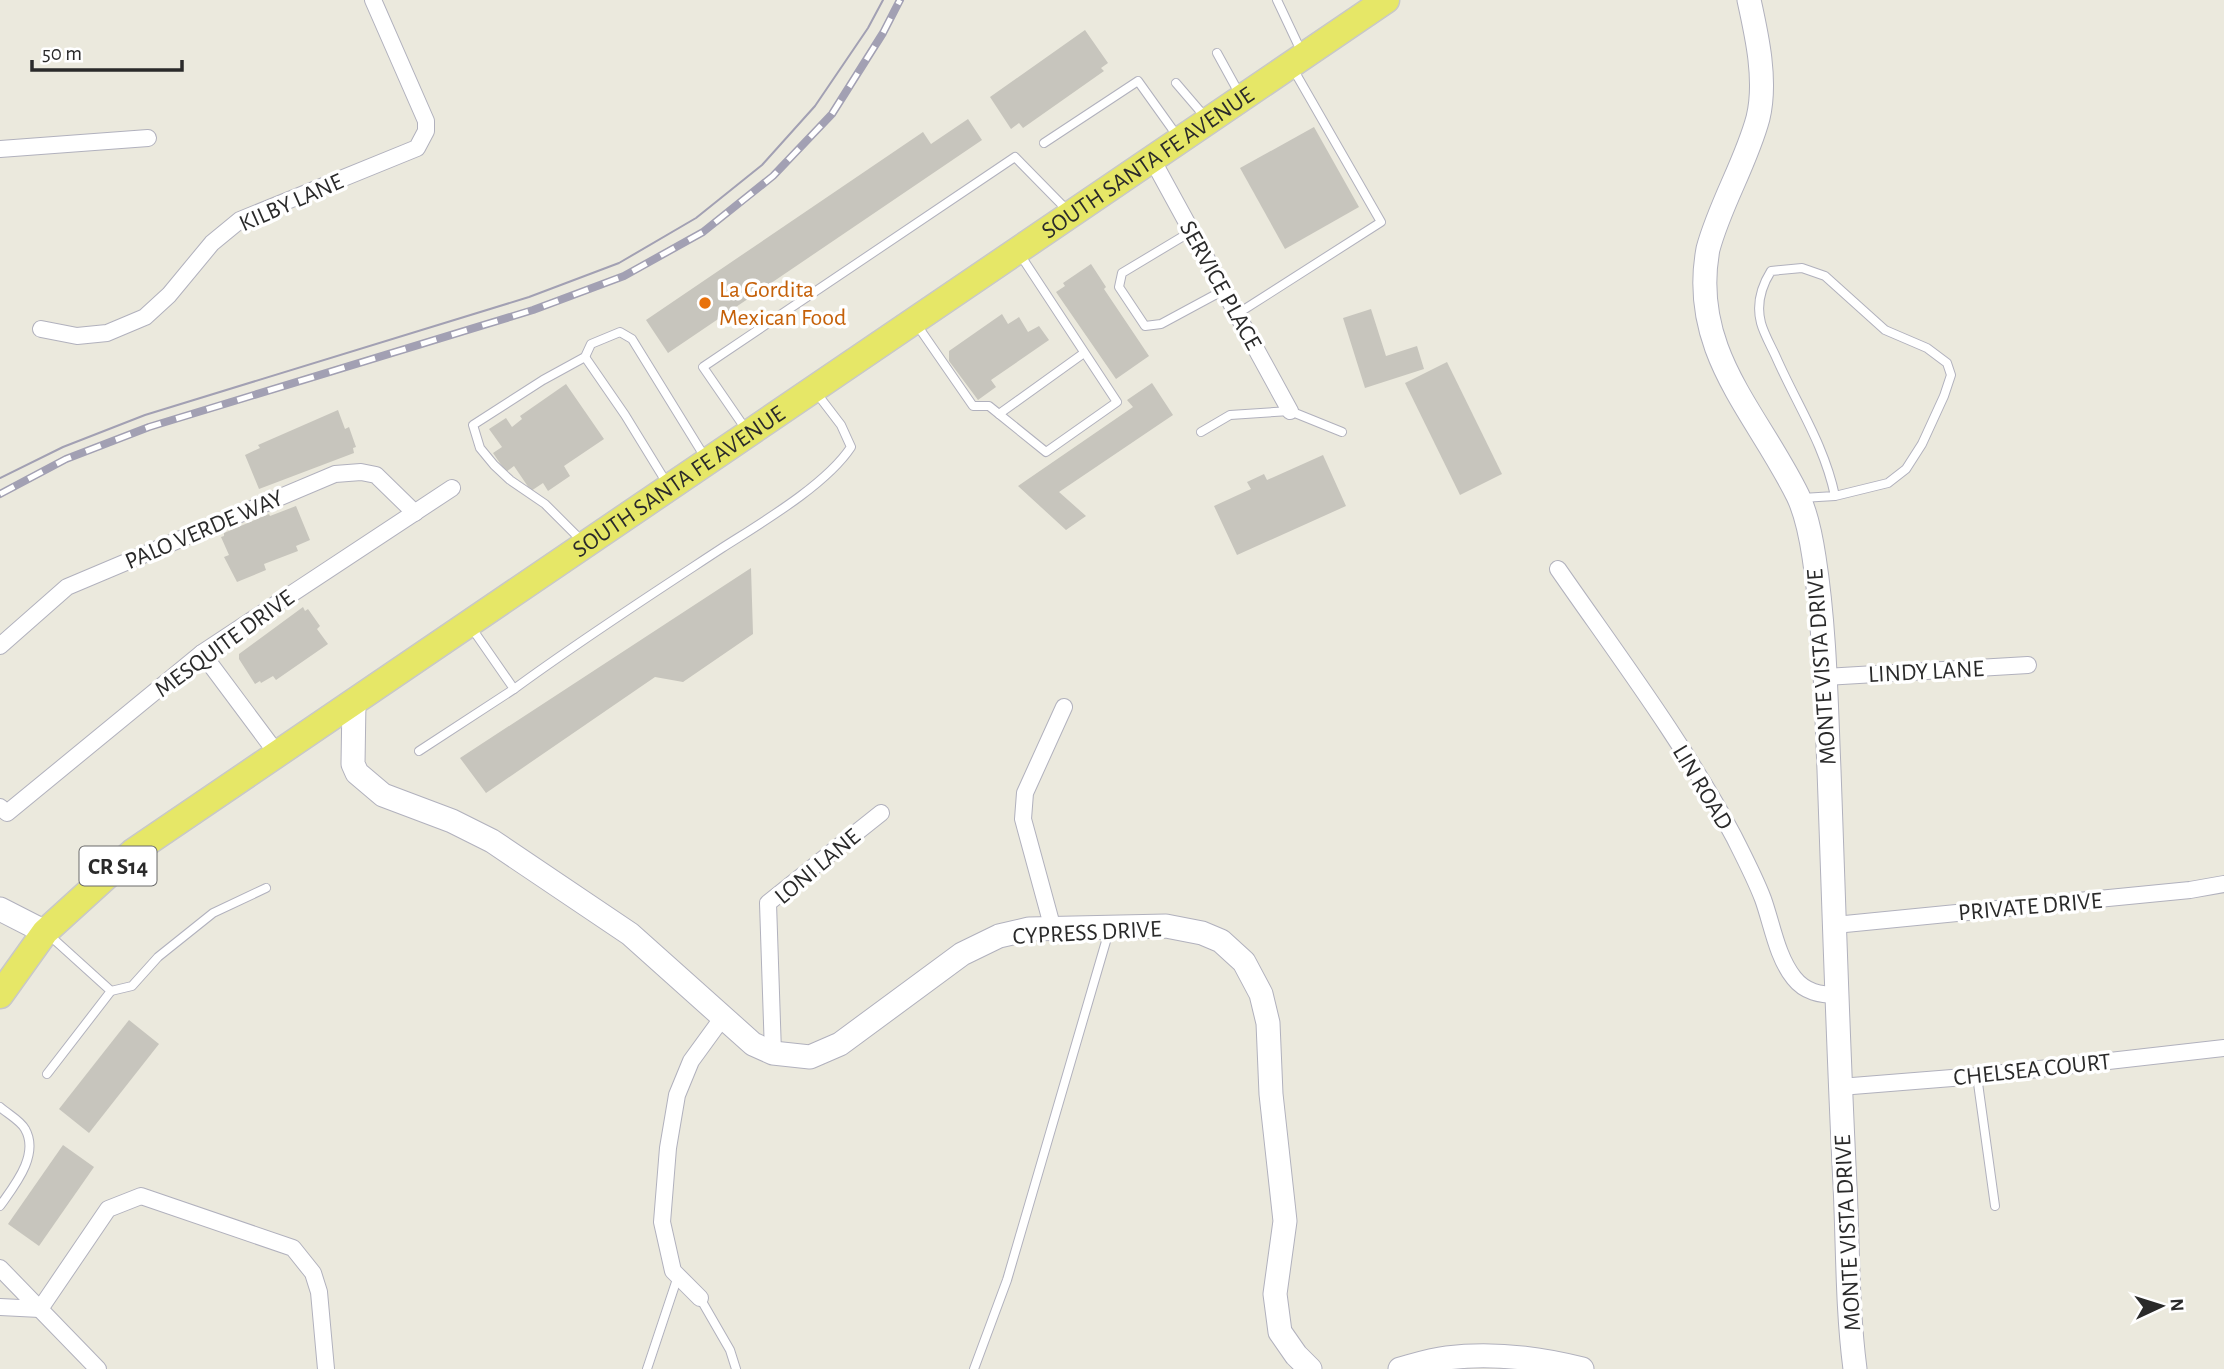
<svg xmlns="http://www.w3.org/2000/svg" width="2224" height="1369" viewBox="0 0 2224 1369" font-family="'Alegreya Sans',sans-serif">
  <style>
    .building { fill: #c7c5bd }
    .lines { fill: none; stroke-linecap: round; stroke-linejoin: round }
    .lane-casing { stroke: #b1b1bd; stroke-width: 10 }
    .street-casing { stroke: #b1b1bd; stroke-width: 18 }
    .secondary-casing { stroke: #b1b1bd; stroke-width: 25 }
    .primary-casing { stroke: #c8c8c8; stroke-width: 29 }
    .lane { stroke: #fff; stroke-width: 8 }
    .street { stroke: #fff; stroke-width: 16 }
    .secondary { stroke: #fff; stroke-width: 23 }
    .primary { stroke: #e6e767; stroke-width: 26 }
    .tram { stroke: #a2a0b3; stroke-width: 2 }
    .rail-casing { stroke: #a2a0b3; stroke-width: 8 }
    .rail { stroke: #fff; stroke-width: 5; stroke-dasharray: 16; stroke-linecap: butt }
    .food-dot { fill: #e8710a; stroke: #fff; stroke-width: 2.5 }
    .labels { text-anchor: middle; stroke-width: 7; stroke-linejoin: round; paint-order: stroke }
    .shield { fill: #fff; stroke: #6a6a6a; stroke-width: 2 }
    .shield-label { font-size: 23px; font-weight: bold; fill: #2a2a2a }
    .street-label { font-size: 24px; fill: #2a2a2a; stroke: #fff }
    .food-label { font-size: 24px; fill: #c56008; stroke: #fff; text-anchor: start }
  </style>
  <rect width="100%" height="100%" fill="#ebe9dd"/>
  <g class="building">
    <path d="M 1085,30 L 1108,63 L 1101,68 L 1104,71 L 1023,128 L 1019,123 L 1011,129 L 990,97 Z"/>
    <path d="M 968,119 L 982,140 L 668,353 L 646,320 L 923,132 L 931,144 Z"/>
    <path d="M 1314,127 L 1359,207 L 1285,249 L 1240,168 Z"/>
    <path d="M 1091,264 L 1106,287 L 1104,289 L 1149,356 L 1116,379 L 1056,292 L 1065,286 L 1063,283 Z"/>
    <path d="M 1371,309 L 1386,356 L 1417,346 L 1424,369 L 1365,388 L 1343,318 Z"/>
    <path d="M 1002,314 L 1008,324 L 1019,317 L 1028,332 L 1039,326 L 1049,340 L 991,380 L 996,387 L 978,400 L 949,361 L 949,351 Z"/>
    <path d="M 1447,362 L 1502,474 L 1460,495 L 1405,383 Z"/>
    <path d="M 1152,383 L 1173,415 L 1059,492 L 1086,516 L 1066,530 L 1018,486 L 1133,407 L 1127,400 Z"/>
    <path d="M 566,384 L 604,439 L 564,466 L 570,476 L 548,491 L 543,483 L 531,491 L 514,466 L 506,472 L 493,453 L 502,447 L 489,429 L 506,418 L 512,427 L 522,419 L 520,416 Z"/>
    <path d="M 338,410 L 345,429 L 349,427 L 356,447 L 353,448 L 354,453 L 259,489 L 245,455 L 260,448 L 258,445 Z"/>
    <path d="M 1323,455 L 1346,506 L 1237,555 L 1214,506 L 1251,489 L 1247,482 L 1264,474 L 1267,480 Z"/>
    <path d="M 296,506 L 310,540 L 296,546 L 298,551 L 264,564 L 266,570 L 237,582 L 224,557 L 229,555 L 221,537 L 224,536 L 224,533 L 269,514 L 270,516 Z"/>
    <path d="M 751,568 L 753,634 L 683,682 L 655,677 L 486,793 L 460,758 Z"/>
    <path d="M 303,607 L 305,611 L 308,609 L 320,626 L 317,629 L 328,644 L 276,680 L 273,676 L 261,683 L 260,681 L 255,684 L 239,659 L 239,654 Z"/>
    <path d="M 129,1020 L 159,1044 L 89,1133 L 59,1109 Z"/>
    <path d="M 63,1145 L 94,1167 L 39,1246 L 8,1224 Z"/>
  </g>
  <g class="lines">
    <defs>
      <g id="lane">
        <path d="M 1277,0 L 1302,53"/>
        <path d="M 1217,53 L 1239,93"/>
        <path d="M 1176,83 L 1206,118"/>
        <path d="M 1044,143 L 1138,81 L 1178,137"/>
        <path d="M 1192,231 L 1122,273 L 1119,287 L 1145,326 L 1161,324 L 1224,290"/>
        <path d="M 1237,314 L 1381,222 L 1292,67"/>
        <path d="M 917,325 L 973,406 L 989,406 L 1046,452 L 1117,402 L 1019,253"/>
        <path d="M 585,357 L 625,415 L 668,485"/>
        <path d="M 999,414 L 1084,353"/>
        <path d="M 747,431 L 703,367 L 1015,157 L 1069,212"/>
        <path d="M 1201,432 L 1230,415 L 1290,411 L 1342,432"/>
        <path d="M 1802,498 L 1835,496 L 1888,483 L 1906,469 L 1922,444 L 1944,396 L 1951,375 L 1947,363 L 1927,348 L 1885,330 L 1825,276 L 1802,268 L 1771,271 C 1761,287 1756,304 1761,323 C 1764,334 1771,346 1776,357 C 1797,405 1824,444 1835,496"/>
        <path d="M 582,541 L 545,504 L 510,480 L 494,465 L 480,448 L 473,425 L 543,380 L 585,357 L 591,344 L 620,332 L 632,339 L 706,459"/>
        <path d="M 514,689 C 582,639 652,594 722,548 C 761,523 826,485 851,447 L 841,425 L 815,391"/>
        <path d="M 419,751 L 514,689 L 471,627"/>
        <path d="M 111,991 L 132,986 L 158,957 L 213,913 L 266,888"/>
        <path d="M 47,1074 L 111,991 L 48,934"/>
        <path d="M 1977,1076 L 1995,1206"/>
        <path d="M 0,1107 C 8,1114 21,1121 25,1129 C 40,1155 14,1186 0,1206"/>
        <path d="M 700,1298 L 730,1350 L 736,1369"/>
        <path d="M 647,1369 L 678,1276"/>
        <path d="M 974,1369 L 1007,1280 L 1109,931"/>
      </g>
      <g id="street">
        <path d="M 0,149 L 148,138"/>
        <path d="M 1152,159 L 1290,411"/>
        <path d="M 41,329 L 77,336 L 107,333 L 145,317 L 169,295 L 212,243 L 240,220 L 417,148 L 426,131 L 426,121 L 373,0"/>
        <path d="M 1558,569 C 1619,657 1684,743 1734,837 C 1744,857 1755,878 1763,899 C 1772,924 1777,957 1794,978 C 1805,992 1820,995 1837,995"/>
        <path d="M 0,646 L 67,587 L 335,474 L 361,472 L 376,475 L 415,513"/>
        <path d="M 202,653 L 278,755"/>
        <path d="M 1825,677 L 2028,665"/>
        <path d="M 0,807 L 7,813 L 202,653 L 452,488"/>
        <path d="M 1835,925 L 2190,890 L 2224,884"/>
        <path d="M 1053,929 L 1023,819 L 1025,793 L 1064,707"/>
        <path d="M 773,1053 L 768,903 L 881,813"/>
        <path d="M 1840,1087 L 1977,1076 L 2224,1048"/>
        <path d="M 0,1268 L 98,1369"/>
        <path d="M 700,1298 L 673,1271 L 662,1222 L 668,1148 L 677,1095 L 691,1061 L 723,1017"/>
        <path d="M 0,1307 L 40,1309 L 108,1209 L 141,1196 L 293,1248 L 313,1273 L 319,1292 L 326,1369"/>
      </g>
      <g id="secondary">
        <path d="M 1749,0 C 1757,36 1767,81 1758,118 C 1746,163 1720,204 1708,249 C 1689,351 1757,412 1798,496 C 1807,515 1811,537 1814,557 C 1825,627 1826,699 1829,770 C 1834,908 1838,1047 1845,1185 C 1848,1246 1847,1308 1855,1369"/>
        <path d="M 354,702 L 353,764 L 357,773 L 383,795 L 452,821 L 492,841 L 630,934 L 753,1044 L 773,1053 L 810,1057 L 840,1044 L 962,954 L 999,936 L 1029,929 L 1166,926 L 1202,933 L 1221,941 L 1244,962 L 1261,994 L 1268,1023 L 1271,1094 L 1285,1221 L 1275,1294 L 1280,1332 L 1296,1355 L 1310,1369"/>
        <path d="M 0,909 L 45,932"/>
        <path d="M 1400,1369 C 1415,1365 1431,1360 1447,1358 C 1492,1352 1538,1358 1582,1369"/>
      </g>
      <g id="primary">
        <path id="s1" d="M 0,995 L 45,932 L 133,852 L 1386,0"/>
      </g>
    </defs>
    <use href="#lane" class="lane-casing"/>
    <use href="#street" class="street-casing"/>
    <use href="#secondary" class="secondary-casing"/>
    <use href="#primary" class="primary-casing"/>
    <use href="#lane" class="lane"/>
    <use href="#street" class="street"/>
    <use href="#secondary" class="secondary"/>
    <use href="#primary" class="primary"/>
    <path class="tram" d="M 0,478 L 63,447 L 145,415 L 529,297 L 619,263 L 696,218 L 762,165 L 815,106 L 868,28 L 883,0"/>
    <defs>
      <path id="rail" d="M 0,494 L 66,459 L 149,427 L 533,310 L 624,276 L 703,232 L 773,176 L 832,114 L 883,33 L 900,0"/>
    </defs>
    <use href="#rail" class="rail-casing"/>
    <use href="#rail" class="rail"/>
  </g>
  <circle class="food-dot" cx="705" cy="303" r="7"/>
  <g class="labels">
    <rect class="shield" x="79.5" y="846.5" width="77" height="39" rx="5"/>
    <g class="shield-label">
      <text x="118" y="874">CR S14</text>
    </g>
    <g class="street-label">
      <text dy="8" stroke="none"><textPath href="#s1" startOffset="1423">SOUTH SANTA FE AVENUE</textPath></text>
      <text transform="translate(291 202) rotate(-24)" y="8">KILBY LANE</text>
      <text transform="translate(1221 285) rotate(61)" y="8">SERVICE PLACE</text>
      <text dy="8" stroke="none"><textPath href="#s1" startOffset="856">SOUTH SANTA FE AVENUE</textPath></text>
      <text transform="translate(204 529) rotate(-23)" y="8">PALO VERDE WAY</text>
      <text transform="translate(224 643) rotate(-36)" y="8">MESQUITE DRIVE</text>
      <text transform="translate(1821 667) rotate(-94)" y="8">MONTE VISTA DRIVE</text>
      <text transform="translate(1926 671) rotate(-3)" y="8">LINDY LANE</text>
      <text transform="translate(1703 787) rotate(59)" y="8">LIN ROAD</text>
      <text transform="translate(817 866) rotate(-40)" y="8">LONI LANE</text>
      <text transform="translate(2030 906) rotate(-5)" y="8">PRIVATE DRIVE</text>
      <text transform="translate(1087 932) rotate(-3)" y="8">CYPRESS DRIVE</text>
      <text transform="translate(2032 1069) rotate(-6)" y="8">CHELSEA COURT</text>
      <text transform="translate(1847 1233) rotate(-93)" y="8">MONTE VISTA DRIVE</text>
    </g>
    <g class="food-label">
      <text x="719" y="297">La Gordita<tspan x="719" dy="28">Mexican Food</tspan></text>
    </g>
  </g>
  <g transform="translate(2161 1306) rotate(86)" stroke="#ffffff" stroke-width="5" paint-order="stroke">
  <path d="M0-5L12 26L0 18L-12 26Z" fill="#2a2a2a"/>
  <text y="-10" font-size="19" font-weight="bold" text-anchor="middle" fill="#2a2a2a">N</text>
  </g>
  <path d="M32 60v10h150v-10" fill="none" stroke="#2a2a2a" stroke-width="3.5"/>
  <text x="42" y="60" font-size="21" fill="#2a2a2a" stroke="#ffffff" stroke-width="5" paint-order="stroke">50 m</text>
</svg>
